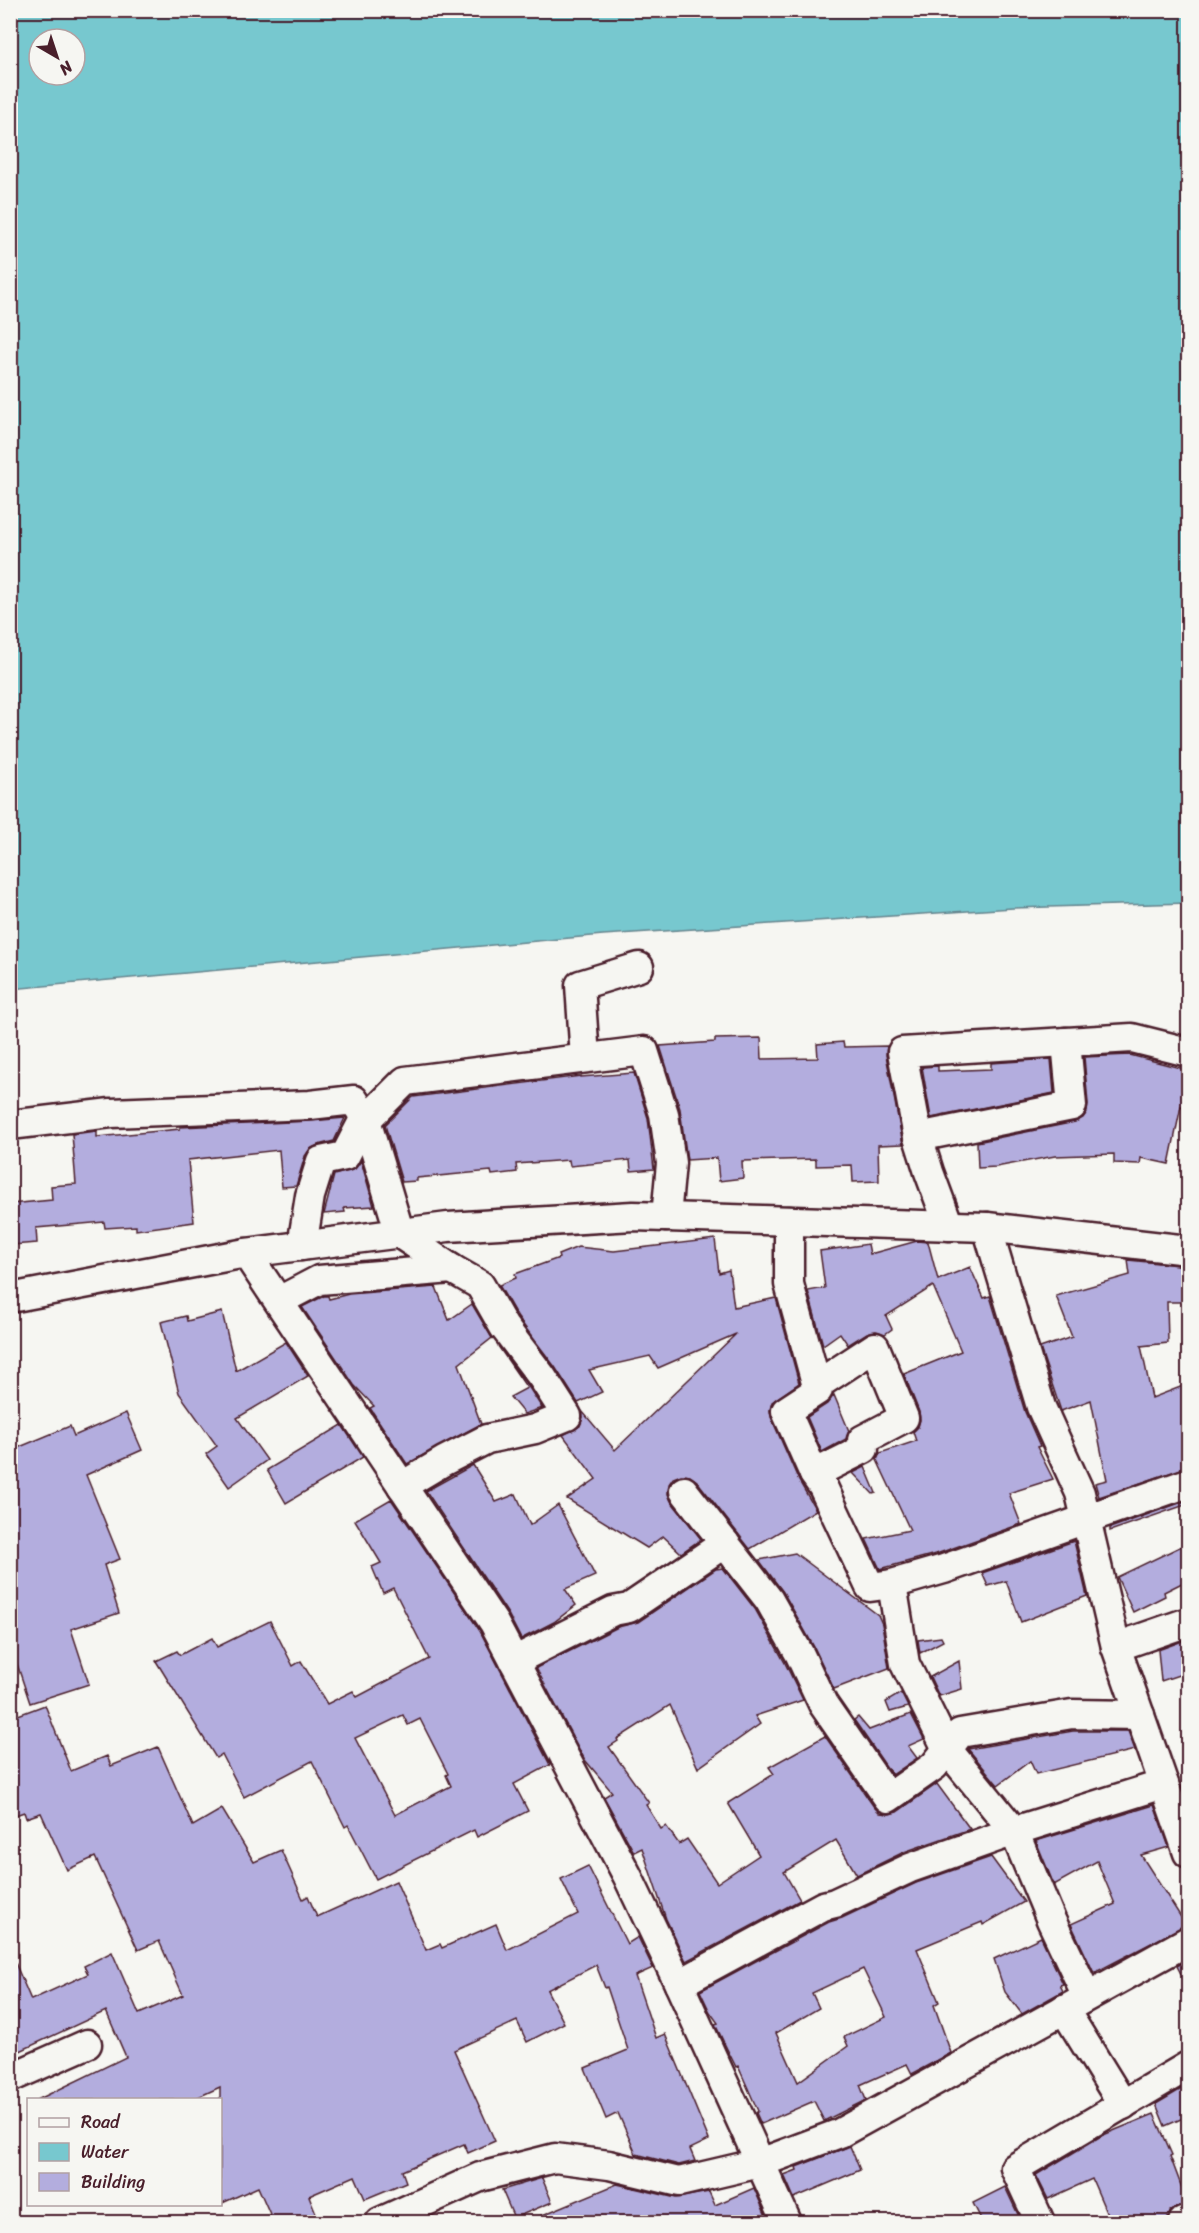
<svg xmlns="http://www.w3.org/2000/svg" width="1199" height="2233" viewBox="0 0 1199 2233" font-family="Sriracha,sans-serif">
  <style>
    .water { fill: #77c8cf; stroke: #65848d; stroke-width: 1.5; fill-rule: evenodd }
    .building { fill: #b3adde; stroke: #4a1f2b; stroke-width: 1.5; fill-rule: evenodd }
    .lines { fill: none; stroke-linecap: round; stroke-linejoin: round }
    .minor-casing { stroke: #4a1f2b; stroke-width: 33 }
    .minor { stroke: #f6f6f2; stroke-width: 28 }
  </style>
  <rect width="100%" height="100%" fill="#f6f6f2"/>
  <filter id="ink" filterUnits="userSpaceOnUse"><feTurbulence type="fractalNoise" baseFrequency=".0167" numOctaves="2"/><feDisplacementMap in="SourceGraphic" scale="12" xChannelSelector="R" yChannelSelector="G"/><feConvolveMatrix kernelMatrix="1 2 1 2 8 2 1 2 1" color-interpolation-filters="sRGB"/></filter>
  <g filter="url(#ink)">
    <path class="water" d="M 11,10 L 1188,11 L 1188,903 L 1013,908 L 603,935 L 11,989 ZM 39,39 L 75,39 L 75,75 L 39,75 Z"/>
    <g class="building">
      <path d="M 761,1038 L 762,1059 L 818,1058 L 817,1044 L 843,1042 L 844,1047 L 887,1046 L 886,1055 L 903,1144 L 878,1145 L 879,1181 L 853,1182 L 852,1165 L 816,1166 L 816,1159 L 742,1161 L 743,1178 L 719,1181 L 717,1158 L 687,1160 L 680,1109 L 660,1046 L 715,1042 L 715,1039 Z"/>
      <path d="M 1130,1055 L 1188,1070 L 1188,1109 L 1181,1106 L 1169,1164 L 1141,1158 L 1140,1164 L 1114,1163 L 1114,1154 L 1055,1156 L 996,1167 L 978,1168 L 977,1142 L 1075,1122 L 1083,1118 L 1087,1112 L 1088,1104 L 1084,1057 Z"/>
      <path d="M 1051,1059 L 1054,1093 L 931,1118 L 922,1067 L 938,1066 L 938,1071 L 991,1069 L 991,1063 Z"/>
      <path d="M 634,1073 L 648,1118 L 654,1169 L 631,1171 L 630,1160 L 570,1166 L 569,1160 L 516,1164 L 517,1172 L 492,1175 L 491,1171 L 417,1178 L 417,1181 L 402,1182 L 385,1125 L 413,1097 L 581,1076 L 581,1077 Z"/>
      <path d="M 345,1118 L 334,1141 L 318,1145 L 310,1149 L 305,1156 L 296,1186 L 282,1187 L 279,1150 L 188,1160 L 194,1222 L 136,1230 L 136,1226 L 105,1228 L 104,1222 L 36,1228 L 37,1243 L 12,1245 L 10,1204 L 52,1200 L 51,1186 L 76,1184 L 72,1134 L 97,1131 L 97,1137 L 180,1129 L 180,1127 L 311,1121 Z"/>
      <path d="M 361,1161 L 374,1206 L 344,1208 L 345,1212 L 324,1214 L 334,1175 L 355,1169 Z"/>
      <path d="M 715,1239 L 719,1273 L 729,1270 L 734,1307 L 776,1298 L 799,1383 L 772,1402 L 770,1410 L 771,1417 L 799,1481 L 816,1510 L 750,1549 L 697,1481 L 690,1476 L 681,1475 L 673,1478 L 669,1484 L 668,1494 L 671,1501 L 701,1539 L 681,1553 L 663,1536 L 647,1548 L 567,1499 L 596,1479 L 563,1435 L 580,1426 L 583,1417 L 582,1411 L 615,1450 L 736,1334 L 658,1368 L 650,1356 L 589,1370 L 602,1392 L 578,1403 L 555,1367 L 518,1318 L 499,1285 L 516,1278 L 515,1274 L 559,1258 L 558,1255 L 578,1247 L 614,1251 Z"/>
      <path d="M 917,1241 L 928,1242 L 938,1280 L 970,1267 L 984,1298 L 990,1296 L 1025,1412 L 1040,1446 L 1037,1447 L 1053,1479 L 1009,1493 L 1021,1524 L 939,1553 L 880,1569 L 866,1539 L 910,1530 L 877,1460 L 880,1453 L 916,1441 L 913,1432 L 918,1427 L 920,1420 L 919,1412 L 904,1374 L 961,1351 L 933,1286 L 886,1316 L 892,1329 L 885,1334 L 876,1331 L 867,1333 L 848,1345 L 840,1333 L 823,1345 L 808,1291 L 825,1288 L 820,1251 L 868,1244 L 870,1254 Z"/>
      <path d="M 1128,1260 L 1188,1266 L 1188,1302 L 1167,1302 L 1168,1343 L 1141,1346 L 1152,1398 L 1188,1384 L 1188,1467 L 1099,1497 L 1095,1483 L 1107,1480 L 1091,1400 L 1061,1411 L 1040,1348 L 1072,1337 L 1056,1296 L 1130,1275 Z"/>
      <path d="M 436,1287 L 449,1320 L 472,1304 L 492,1338 L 459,1364 L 481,1424 L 407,1464 L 370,1408 L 374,1406 L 354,1385 L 302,1307 L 324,1296 L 328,1296 L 329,1299 L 349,1294 Z"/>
      <path d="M 222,1312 L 236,1371 L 286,1342 L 308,1376 L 237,1418 L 267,1460 L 229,1487 L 206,1454 L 217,1446 L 179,1393 L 161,1322 L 186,1316 L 187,1321 Z"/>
      <path d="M 498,1346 L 528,1386 L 542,1408 L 524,1414 L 510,1397 L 527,1388 Z"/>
      <path d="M 834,1395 L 849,1431 L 846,1439 L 822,1452 L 807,1417 L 827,1404 Z"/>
      <path d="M 126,1413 L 142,1450 L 86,1475 L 120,1559 L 104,1565 L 119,1613 L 71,1629 L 89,1684 L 30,1703 L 10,1643 L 10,1451 L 70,1426 L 74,1436 Z"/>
      <path d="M 342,1425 L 363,1457 L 286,1503 L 267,1470 Z"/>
      <path d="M 473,1465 L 496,1502 L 516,1494 L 530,1525 L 558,1505 L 595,1576 L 565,1589 L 576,1605 L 554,1622 L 521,1639 L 508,1614 L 426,1491 Z"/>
      <path d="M 865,1467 L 876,1493 L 873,1494 L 853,1473 Z"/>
      <path d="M 391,1499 L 480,1631 L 550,1765 L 514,1784 L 528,1811 L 477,1837 L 474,1830 L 376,1879 L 348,1825 L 345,1827 L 312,1761 L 244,1797 L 222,1754 L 216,1758 L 156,1661 L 177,1651 L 180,1655 L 212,1638 L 217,1647 L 270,1621 L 293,1666 L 301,1661 L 327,1704 L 353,1691 L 357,1697 L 429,1659 L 393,1588 L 383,1593 L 372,1567 L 381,1563 L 355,1520 ZM 403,1715 L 408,1725 L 420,1719 L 448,1774 L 446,1775 L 451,1786 L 395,1815 L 355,1738 Z"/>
      <path d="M 1188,1500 L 1188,1504 L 1110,1531 L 1110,1528 Z"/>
      <path d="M 1074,1541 L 1087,1596 L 1021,1622 L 1006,1581 L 988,1586 L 982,1573 Z"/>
      <path d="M 1188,1543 L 1188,1580 L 1164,1592 L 1165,1596 L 1133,1612 L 1117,1577 Z"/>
      <path d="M 795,1553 L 878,1615 L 882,1624 L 889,1668 L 834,1689 L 814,1647 L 783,1592 L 759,1560 Z"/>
      <path d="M 723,1568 L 755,1609 L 785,1663 L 803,1700 L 755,1716 L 760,1724 L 698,1768 L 670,1705 L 617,1739 L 618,1741 L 609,1747 L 649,1803 L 646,1805 L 661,1829 L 666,1826 L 679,1844 L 687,1839 L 717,1883 L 759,1855 L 728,1803 L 774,1774 L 769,1767 L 825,1736 L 874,1807 L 880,1813 L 889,1814 L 897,1812 L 937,1784 L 970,1829 L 904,1852 L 857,1875 L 836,1840 L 784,1872 L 800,1900 L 686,1961 L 666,1919 L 642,1848 L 634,1852 L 604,1797 L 612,1792 L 585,1760 L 536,1668 L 618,1627 L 638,1622 L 716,1569 Z"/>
      <path d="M 941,1637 L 943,1641 L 920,1653 L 918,1640 Z"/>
      <path d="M 1188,1639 L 1188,1672 L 1161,1681 L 1158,1650 Z"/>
      <path d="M 959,1661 L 962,1689 L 939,1696 L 930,1677 Z"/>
      <path d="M 901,1693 L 908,1707 L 890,1712 L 886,1702 Z"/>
      <path d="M 45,1705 L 71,1771 L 107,1756 L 111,1766 L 158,1747 L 193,1826 L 222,1809 L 254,1862 L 281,1850 L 303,1899 L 308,1896 L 317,1917 L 396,1881 L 426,1950 L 440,1944 L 442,1948 L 496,1924 L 507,1950 L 578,1914 L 561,1879 L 588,1866 L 627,1944 L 638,1937 L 653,1968 L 635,1976 L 656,2038 L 665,2034 L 709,2140 L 690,2149 L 695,2161 L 679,2165 L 636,2154 L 618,2113 L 606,2119 L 585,2068 L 628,2050 L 607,1987 L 605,1988 L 596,1965 L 547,1990 L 564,2023 L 527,2042 L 517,2021 L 454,2050 L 495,2141 L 468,2153 L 464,2144 L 402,2171 L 406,2182 L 365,2199 L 355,2176 L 309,2196 L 320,2223 L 274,2223 L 258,2187 L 220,2204 L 220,2087 L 192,2100 L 37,2100 L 126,2057 L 106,2011 L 18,2052 L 10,2035 L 10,1951 L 31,2000 L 88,1974 L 84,1966 L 112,1952 L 139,2014 L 183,1995 L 159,1941 L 138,1950 L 95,1857 L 67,1870 L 41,1813 L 26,1818 L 24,1812 L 10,1817 L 10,1718 Z"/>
      <path d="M 911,1714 L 924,1739 L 908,1746 L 917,1758 L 892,1775 L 854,1720 L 858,1717 L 869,1730 Z"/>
      <path d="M 1073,1731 L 1128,1731 L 1135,1750 L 1036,1774 L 1030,1761 L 998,1785 L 968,1749 Z"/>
      <path d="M 1154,1805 L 1169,1847 L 1141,1855 L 1186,1925 L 1094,1973 L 1071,1924 L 1115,1904 L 1097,1861 L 1054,1885 L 1036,1841 Z"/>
      <path d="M 991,1857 L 1024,1902 L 983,1925 L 982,1922 L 917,1949 L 939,2002 L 934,2005 L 951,2053 L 912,2074 L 907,2064 L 860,2085 L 866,2100 L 824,2121 L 814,2101 L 761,2124 L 756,2113 L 758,2111 L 738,2066 L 736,2067 L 727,2049 L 715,2024 L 718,2023 L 710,2012 L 700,1991 L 829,1922 L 842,1918 L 916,1883 ZM 863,1969 L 886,2017 L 844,2037 L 848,2046 L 798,2082 L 776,2033 L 819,2008 L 812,1993 Z"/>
      <path d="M 1041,1937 L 1063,1984 L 1060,1985 L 1063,1991 L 1022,2014 L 1005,1992 L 994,1959 Z"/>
      <path d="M 1188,1960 L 1188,1987 L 1177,1966 Z"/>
      <path d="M 1188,2085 L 1188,2116 L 1165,2126 L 1156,2104 Z"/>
      <path d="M 1154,2114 L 1172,2155 L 1170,2156 L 1188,2204 L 1177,2207 L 1170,2211 L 1167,2223 L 1111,2223 L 1092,2179 L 1048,2199 L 1036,2175 L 1101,2136 Z"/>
      <path d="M 850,2146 L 860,2170 L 794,2198 L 784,2175 L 797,2170 L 796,2167 Z"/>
      <path d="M 542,2178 L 552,2202 L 514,2218 L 502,2190 Z"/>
      <path d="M 617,2184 L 676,2198 L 709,2192 L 715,2205 L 754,2188 L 769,2223 L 523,2223 Z"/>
      <path d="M 1005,2187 L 1022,2223 L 983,2223 L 973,2203 Z"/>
    </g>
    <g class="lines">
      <defs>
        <g id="minor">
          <path d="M 585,1058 L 580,985 L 639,967"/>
          <path d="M 10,1125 L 111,1113 L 310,1105 L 354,1100 L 366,1120 L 400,1234 L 452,1269 L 480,1285 L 504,1327 L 542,1377 L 567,1416 L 535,1429 L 487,1439 L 444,1461 L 402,1486"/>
          <path d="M 918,1137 L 1072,1106 L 1066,1042"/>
          <path d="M 789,1221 L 789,1284 L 818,1390 L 786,1411 L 814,1474 L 823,1487 L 870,1587 L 892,1584"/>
          <path d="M 949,1226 L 929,1172 L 918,1137 L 902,1052 L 1132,1038 L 1188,1052"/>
          <path d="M 987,1227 L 1041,1407 L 1080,1493 L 1116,1647 L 1188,1853"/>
          <path d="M 302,1246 L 310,1196 L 321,1161 L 345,1156 L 361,1125 L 405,1081 L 644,1051 L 664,1114 L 671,1163 L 666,1217"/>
          <path d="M 246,1253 L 494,1623 L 627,1875 L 679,1984 L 787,2222"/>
          <path d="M 10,1298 L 246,1253 L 448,1227 L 633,1216 L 987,1227 L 1188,1250"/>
          <path d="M 279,1301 L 319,1280 L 452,1269"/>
          <path d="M 814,1474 L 864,1449 L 862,1440 L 904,1418 L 875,1347 L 817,1385"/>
          <path d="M 684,1491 L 769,1600 L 800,1655 L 823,1704 L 888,1798 L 934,1766 L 960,1733 L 1072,1714 L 1140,1715"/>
          <path d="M 1116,1647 L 1188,1622"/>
          <path d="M 514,1661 L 613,1611 L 629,1608 L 725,1543"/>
          <path d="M 1014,1831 L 947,1749 L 905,1664 L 892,1584 L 944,1569 L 1188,1483"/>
          <path d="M 679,1984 L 823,1906 L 835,1903 L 910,1868 L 1020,1829"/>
          <path d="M 1087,1996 L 1051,1920 L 1014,1831 L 1164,1784"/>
          <path d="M 1064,2009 L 1123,2105"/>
          <path d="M 10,2078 L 87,2044"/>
          <path d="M 380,2222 L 480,2177 L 555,2158 L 609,2165 L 679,2182 L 760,2163 L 840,2133 L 1188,1941"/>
          <path d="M 1040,2222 L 1015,2168 L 1188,2066"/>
          <path d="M 1183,2222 L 1188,2220"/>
        </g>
      </defs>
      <use href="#minor" class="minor-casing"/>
      <use href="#minor" class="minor"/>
    </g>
  </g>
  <rect width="1199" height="2233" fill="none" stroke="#f6f6f2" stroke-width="36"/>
  <rect x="18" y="18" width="1163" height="2197" fill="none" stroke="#4a1f2b" stroke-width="2" filter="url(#ink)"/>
  <rect x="27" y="2098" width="195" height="108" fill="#f6f6f2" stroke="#b1a0a2" stroke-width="1.5"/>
  <rect x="39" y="2118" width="30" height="9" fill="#f6f6f2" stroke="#b1a0a2" stroke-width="1.5"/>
  <text x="81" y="2128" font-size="18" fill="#4a1f2b">Road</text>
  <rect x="39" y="2143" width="30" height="18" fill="#77c8cf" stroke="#b1a0a2" stroke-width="1.5"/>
  <text x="81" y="2158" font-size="18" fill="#4a1f2b">Water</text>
  <rect x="39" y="2173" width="30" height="18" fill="#b3adde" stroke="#b1a0a2" stroke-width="1.5"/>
  <text x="81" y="2188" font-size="18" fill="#4a1f2b">Building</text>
  <g transform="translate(57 57) rotate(141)"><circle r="28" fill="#f6f6f2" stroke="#b1a0a2" stroke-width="1.5"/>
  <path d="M0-4.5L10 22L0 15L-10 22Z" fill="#4a1f2b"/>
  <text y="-9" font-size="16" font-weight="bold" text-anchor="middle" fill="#4a1f2b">N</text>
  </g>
</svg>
